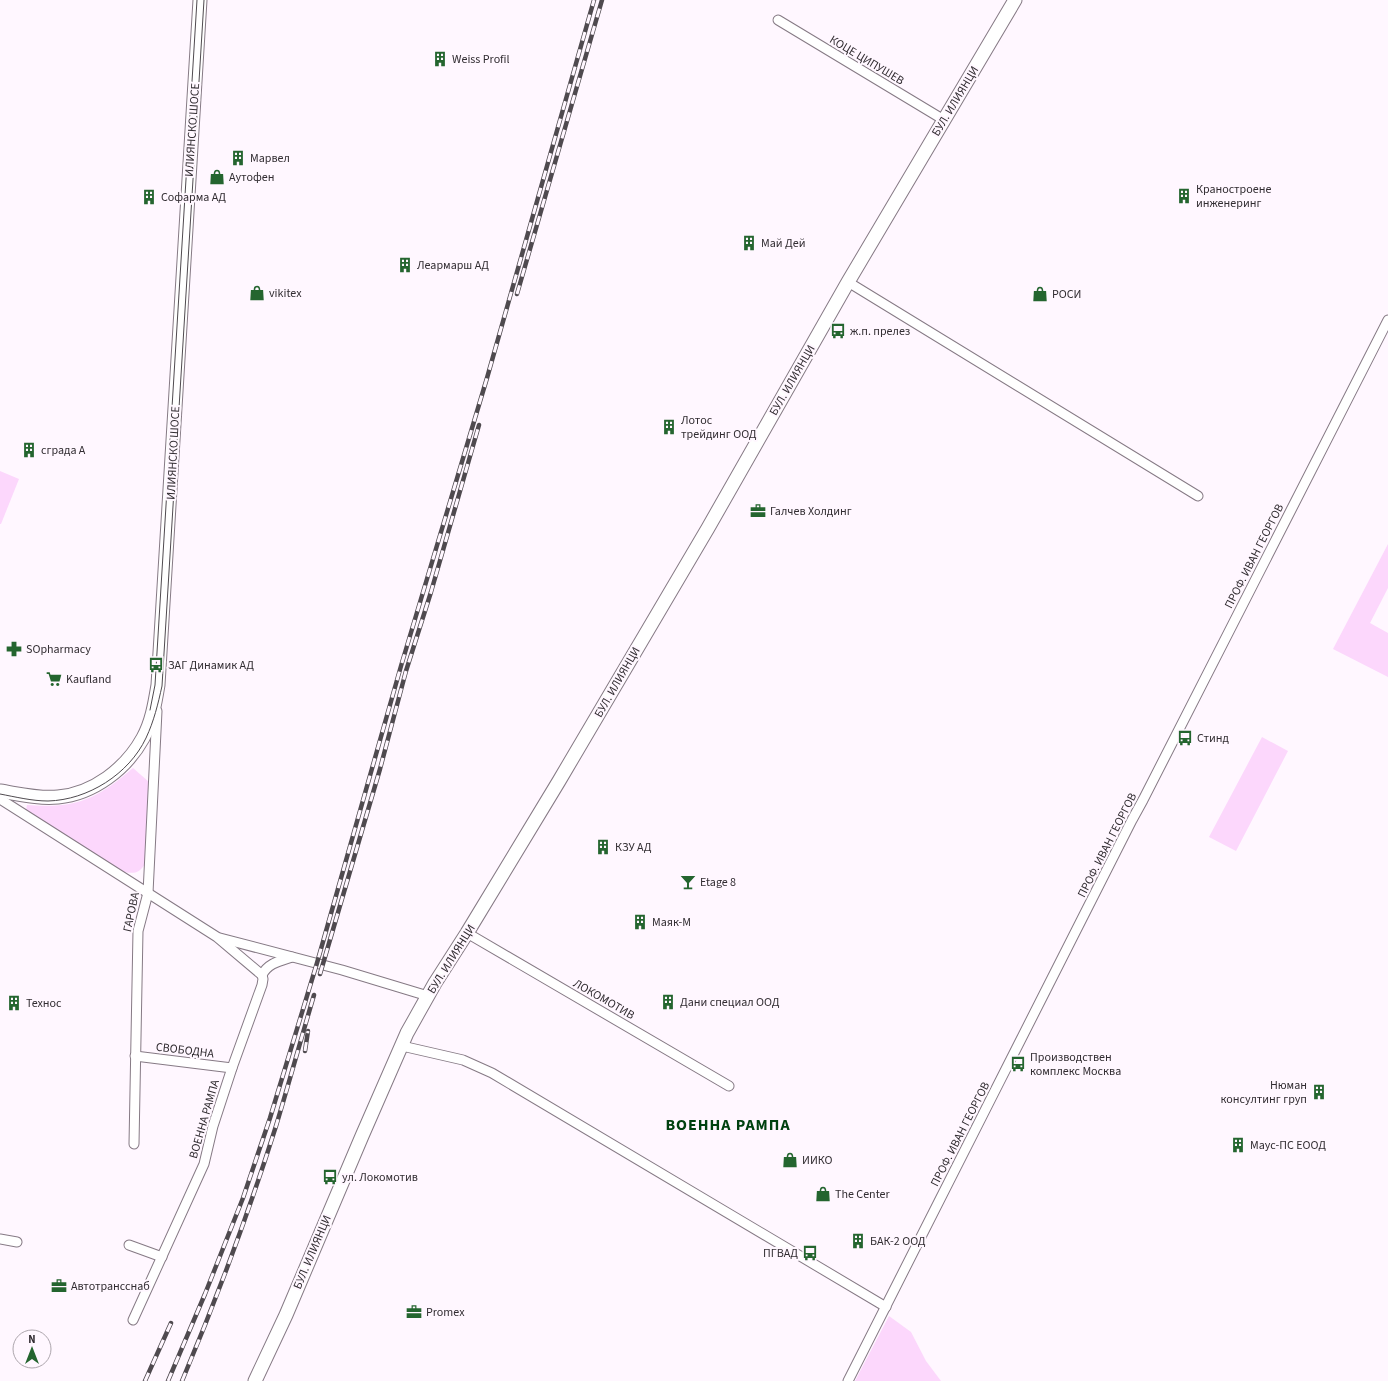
<svg xmlns="http://www.w3.org/2000/svg" width="1388" height="1381" viewBox="0 0 1388 1381" font-family="'Source Sans 3',sans-serif">
  <style>
    .green { fill: #fcd7fc }
    .lines { fill: none; stroke-linecap: round; stroke-linejoin: round }
    .street-casing { stroke: #867a85; stroke-width: 11 }
    .secondary-casing { stroke: #867a85; stroke-width: 15 }
    .street { stroke: #fff; stroke-width: 9 }
    .secondary { stroke: #fff; stroke-width: 13 }
    .tram { stroke: #4f4a4f; stroke-width: 1 }
    .rail-casing { stroke: #4f4a4f; stroke-width: 4.5 }
    .rail { stroke: #fff7ff; stroke-width: 3; stroke-dasharray: 9; stroke-linecap: butt }
    .labels { text-anchor: middle; stroke-width: 4; stroke-linejoin: round; paint-order: stroke }
    .poi-label { font-size: 12px; fill: #322d32; stroke: #fff7ff; text-anchor: start }
    .street-label { font-size: 12px; fill: #322d32; stroke: #fff7ff }
    .district-label { font-size: 16px; font-weight: bold; letter-spacing: 1px; fill: #004110; stroke: #fff7ff }
  </style>
  <rect width="100%" height="100%" fill="#fff7ff"/>
  <g class="green">
    <path d="M 0,471 L 19,479 L 1,524 L 0,524 Z"/>
    <path d="M 1388,544 L 1388,588 L 1370,623 L 1388,633 L 1388,677 L 1333,649 Z"/>
    <path d="M 1262,737 L 1288,751 L 1236,851 L 1209,837 Z"/>
    <path d="M 133,768 L 149,782 L 145,864 C 139,873 135,874 124,872 L 26,810 L 27,805 C 76,809 97,799 133,768 Z"/>
    <path d="M 889,1316 L 911,1332 L 926,1361 L 941,1381 L 855,1381 Z"/>
  </g>
  <g class="lines">
    <defs>
      <g id="street">
        <path d="M 778,20 L 944,120"/>
        <path d="M 848,282 L 1198,496"/>
        <path d="M 0,799 L 217,937 L 262,975 L 263,979 L 262,985 L 232,1068 L 213,1126 L 204,1164 L 133,1320"/>
        <path d="M 467,933 L 729,1086"/>
        <path d="M 220,938 L 342,970 L 428,996"/>
        <path d="M 262,975 C 268,963 280,961 292,957"/>
        <path d="M 402,1046 L 463,1060 L 492,1073 L 886,1307"/>
        <path d="M 135,1056 L 232,1068"/>
        <path d="M 134,1144 L 138,931 L 148,893 L 157,711"/>
        <path d="M 0,1239 L 17,1242"/>
        <path d="M 129,1245 L 162,1257"/>
        <path d="M 848,1381 L 1132,820 L 1143,800 L 1388,320"/>
      </g>
      <g id="secondary">
        <path d="M 0,791 C 19,794 39,799 58,797 C 93,794 126,769 143,738 C 152,722 155,703 158,685 L 200,0"/>
        <path d="M 255,1381 L 286,1315 L 362,1136 L 407,1033 L 435,983 L 467,933 L 559,781 L 708,528 L 848,282 L 1015,0"/>
      </g>
    </defs>
    <use href="#street" class="street-casing"/>
    <use href="#secondary" class="secondary-casing"/>
    <use href="#street" class="street"/>
    <use href="#secondary" class="secondary"/>
    <g class="tram">
      <path d="M 150,710 L 155,685 L 197,0"/>
      <path d="M 0,794 C 16,797 32,801 48,801 C 88,800 129,774 146,738 C 154,721 158,704 162,686 L 204,0"/>
    </g>
    <defs>
      <g id="rail">
        <path d="M 517,294 L 602,0"/>
        <path d="M 320,974 L 380,769 L 406,671 L 431,592 L 479,425"/>
        <path d="M 305,1051 L 308,1031"/>
        <path d="M 145,1381 L 171,1323"/>
        <path d="M 168,1381 L 205,1294 L 243,1198 L 270,1118 L 317,963 L 401,666 L 487,378 L 594,0"/>
        <path d="M 182,1381 C 217,1298 249,1212 276,1126 C 289,1083 301,1039 314,995"/>
      </g>
    </defs>
    <use href="#rail" class="rail-casing"/>
    <use href="#rail" class="rail"/>
  </g>
  <defs>
    <symbol id="building-bare" viewBox="-9 -9 18 18"><path d="M-4-6H4V6H1V3H-1V6H-4ZM-2.5-4.3h1.7v1.8h-1.7ZM.8-4.3h1.7v1.8H.8ZM-2.5-1h1.7V.8h-1.7ZM.8-1h1.7V.8H.8Z" fill="#24652f" stroke="#fff7ff" stroke-width="2.5" paint-order="stroke"/></symbol>
    <symbol id="shop-bare" viewBox="-9 -9 18 18"><path d="M-5-2.5h2.3a2.7 3.5 0 0 1 5.4 0H5L5.5 6h-11ZM-1.5-2.5h3a1.5 2.3 0 0 0-3 0Z" fill="#24652f" stroke="#fff7ff" stroke-width="2.5" paint-order="stroke"/></symbol>
    <symbol id="bus-bare" viewBox="-9 -9 18 18"><path d="M-5-6H5V4H4V6H2V4H-2V6H-4V4H-5ZM-3.5-4V0h7V-4ZM-3.5 1.2v1.5H-2V1.2ZM2 1.2v1.5H3.5V1.2Z" fill="#24652f" stroke="#fff7ff" stroke-width="2.5" paint-order="stroke"/></symbol>
    <symbol id="office-bare" viewBox="-9 -9 18 18"><path d="M-6-3h4V-5.5h4V-3h4V5H-6ZM-1-4.5V-3h2v-1.5ZM-6 0V1H6V0Z" fill="#24652f" stroke="#fff7ff" stroke-width="2.5" paint-order="stroke"/></symbol>
    <symbol id="pharmacy-bare" viewBox="-9 -9 18 18"><path d="M-2-6h4v4h4v4h-4v4h-4v-4h-4v-4h4Z" fill="#24652f" stroke="#fff7ff" stroke-width="2.5" paint-order="stroke"/></symbol>
    <symbol id="supermarket-bare" viewBox="-9 -9 18 18"><path d="M-6-5.5h2.5l.6 2H6L4.5 2H-2.5L-4.4-4H-6ZM-1.5 3.2a1.3 1.3 0 1 0 .1 0ZM3 3.2a1.3 1.3 0 1 0 .1 0Z" fill="#24652f" stroke="#fff7ff" stroke-width="2.5" paint-order="stroke"/></symbol>
    <symbol id="bar-bare" viewBox="-9 -9 18 18"><path d="M-6-5H6L.8 .8V4.5H3.5V6h-7V4.5H-.8V.8Z" fill="#24652f" stroke="#fff7ff" stroke-width="2.5" paint-order="stroke"/></symbol>
  </defs>
  <g fill-rule="evenodd">
    <use href="#building-bare" x="429" y="48" width="22" height="22"/>
    <use href="#building-bare" x="227" y="147" width="22" height="22"/>
    <use href="#shop-bare" x="206" y="166" width="22" height="22"/>
    <use href="#building-bare" x="1173" y="185" width="22" height="22"/>
    <use href="#building-bare" x="138" y="186" width="22" height="22"/>
    <use href="#building-bare" x="738" y="232" width="22" height="22"/>
    <use href="#building-bare" x="394" y="254" width="22" height="22"/>
    <use href="#shop-bare" x="246" y="282" width="22" height="22"/>
    <use href="#shop-bare" x="1029" y="283" width="22" height="22"/>
    <use href="#bus-bare" x="827" y="320" width="22" height="22"/>
    <use href="#building-bare" x="658" y="416" width="22" height="22"/>
    <use href="#building-bare" x="18" y="439" width="22" height="22"/>
    <use href="#office-bare" x="747" y="500" width="22" height="22"/>
    <use href="#pharmacy-bare" x="3" y="638" width="22" height="22"/>
    <use href="#bus-bare" x="145" y="654" width="22" height="22"/>
    <use href="#supermarket-bare" x="43" y="668" width="22" height="22"/>
    <use href="#bus-bare" x="1174" y="727" width="22" height="22"/>
    <use href="#building-bare" x="592" y="836" width="22" height="22"/>
    <use href="#bar-bare" x="677" y="871" width="22" height="22"/>
    <use href="#building-bare" x="629" y="911" width="22" height="22"/>
    <use href="#building-bare" x="657" y="991" width="22" height="22"/>
    <use href="#building-bare" x="3" y="992" width="22" height="22"/>
    <use href="#bus-bare" x="1007" y="1053" width="22" height="22"/>
    <use href="#building-bare" x="1308" y="1081" width="22" height="22"/>
    <use href="#building-bare" x="1227" y="1134" width="22" height="22"/>
    <use href="#shop-bare" x="779" y="1149" width="22" height="22"/>
    <use href="#bus-bare" x="319" y="1166" width="22" height="22"/>
    <use href="#shop-bare" x="812" y="1183" width="22" height="22"/>
    <use href="#building-bare" x="847" y="1230" width="22" height="22"/>
    <use href="#bus-bare" x="799" y="1242" width="22" height="22"/>
    <use href="#office-bare" x="48" y="1275" width="22" height="22"/>
    <use href="#office-bare" x="403" y="1301" width="22" height="22"/>
  </g>
  <g class="labels">
    <g class="poi-label">
      <text x="452" y="63">Weiss Profil</text>
      <text x="250" y="162">Марвел</text>
      <text x="229" y="181">Аутофен</text>
      <text x="1196" y="193">Краностроене<tspan x="1196" dy="14">инженеринг</tspan></text>
      <text x="161" y="201">Софарма АД</text>
      <text x="761" y="247">Май Дей</text>
      <text x="417" y="269">Леармарш АД</text>
      <text x="269" y="297">vikitex</text>
      <text x="1052" y="298">РОСИ</text>
      <text x="850" y="335">ж.п. прелез</text>
      <text x="681" y="424">Лотос<tspan x="681" dy="14">трейдинг ООД</tspan></text>
      <text x="41" y="454">сграда А</text>
      <text x="770" y="515">Галчев Холдинг</text>
      <text x="26" y="653">SOpharmacy</text>
      <text x="168" y="669">ЗАГ Динамик АД</text>
      <text x="66" y="683">Kaufland</text>
      <text x="1197" y="742">Стинд</text>
      <text x="615" y="851">КЗУ АД</text>
      <text x="700" y="886">Etage 8</text>
      <text x="652" y="926">Маяк-М</text>
      <text x="680" y="1006">Дани специал ООД</text>
      <text x="26" y="1007">Технос</text>
      <text x="1030" y="1061">Производствен<tspan x="1030" dy="14">комплекс Москва</tspan></text>
      <text x="1307" y="1089" text-anchor="end">Нюман<tspan x="1307" dy="14">консултинг груп</tspan></text>
      <text x="1250" y="1149">Маус-ПС ЕООД</text>
      <text x="802" y="1164">ИИКО</text>
      <text x="342" y="1181">ул. Локомотив</text>
      <text x="835" y="1198">The Center</text>
      <text x="870" y="1245">БАК-2 ООД</text>
      <text x="798" y="1257" text-anchor="end">ПГВАД</text>
      <text x="71" y="1290">Автотрансснаб</text>
      <text x="426" y="1316">Promex</text>
    </g>
    <g class="street-label">
      <text transform="translate(867 60) rotate(31)" y="4">КОЦЕ ЦИПУШЕВ</text>
      <text transform="translate(955 101) rotate(-59)" y="4">БУЛ. ИЛИЯНЦИ</text>
      <text transform="translate(192 130) rotate(-86)" y="4">ИЛИЯНСКО ШОСЕ</text>
      <text transform="translate(792 380) rotate(-60)" y="4">БУЛ. ИЛИЯНЦИ</text>
      <text transform="translate(173 453) rotate(-87)" y="4">ИЛИЯНСКО ШОСЕ</text>
      <text transform="translate(1254 556) rotate(-63)" y="4">ПРОФ. ИВАН ГЕОРГОВ</text>
      <text transform="translate(617 682) rotate(-60)" y="4">БУЛ. ИЛИЯНЦИ</text>
      <text transform="translate(1107 845) rotate(-63)" y="4">ПРОФ. ИВАН ГЕОРГОВ</text>
      <text transform="translate(131 912) rotate(-78)" y="4">ГАРОВА</text>
      <text transform="translate(451 959) rotate(-58)" y="4">БУЛ. ИЛИЯНЦИ</text>
      <text transform="translate(604 999) rotate(30)" y="4">ЛОКОМОТИВ</text>
      <text transform="translate(185 1050) rotate(7)" y="4">СВОБОДНА</text>
      <text transform="translate(204 1119) rotate(-74)" y="4">ВОЕННА РАМПА</text>
      <text transform="translate(960 1134) rotate(-63)" y="4">ПРОФ. ИВАН ГЕОРГОВ</text>
      <text transform="translate(312 1252) rotate(-67)" y="4">БУЛ. ИЛИЯНЦИ</text>
    </g>
    <g class="district-label">
      <text x="728" y="1130">ВОЕННА РАМПА</text>
    </g>
  </g>
  <g transform="translate(32 1349)"><circle r="19" fill="#fff7ff" stroke="#ada6ad"/>
  <path d="M0-3L7 15L0 10L-7 15Z" fill="#24652f"/>
  <text y="-6" font-size="11" font-weight="bold" text-anchor="middle" fill="#322d32">N</text>
  </g>
</svg>
